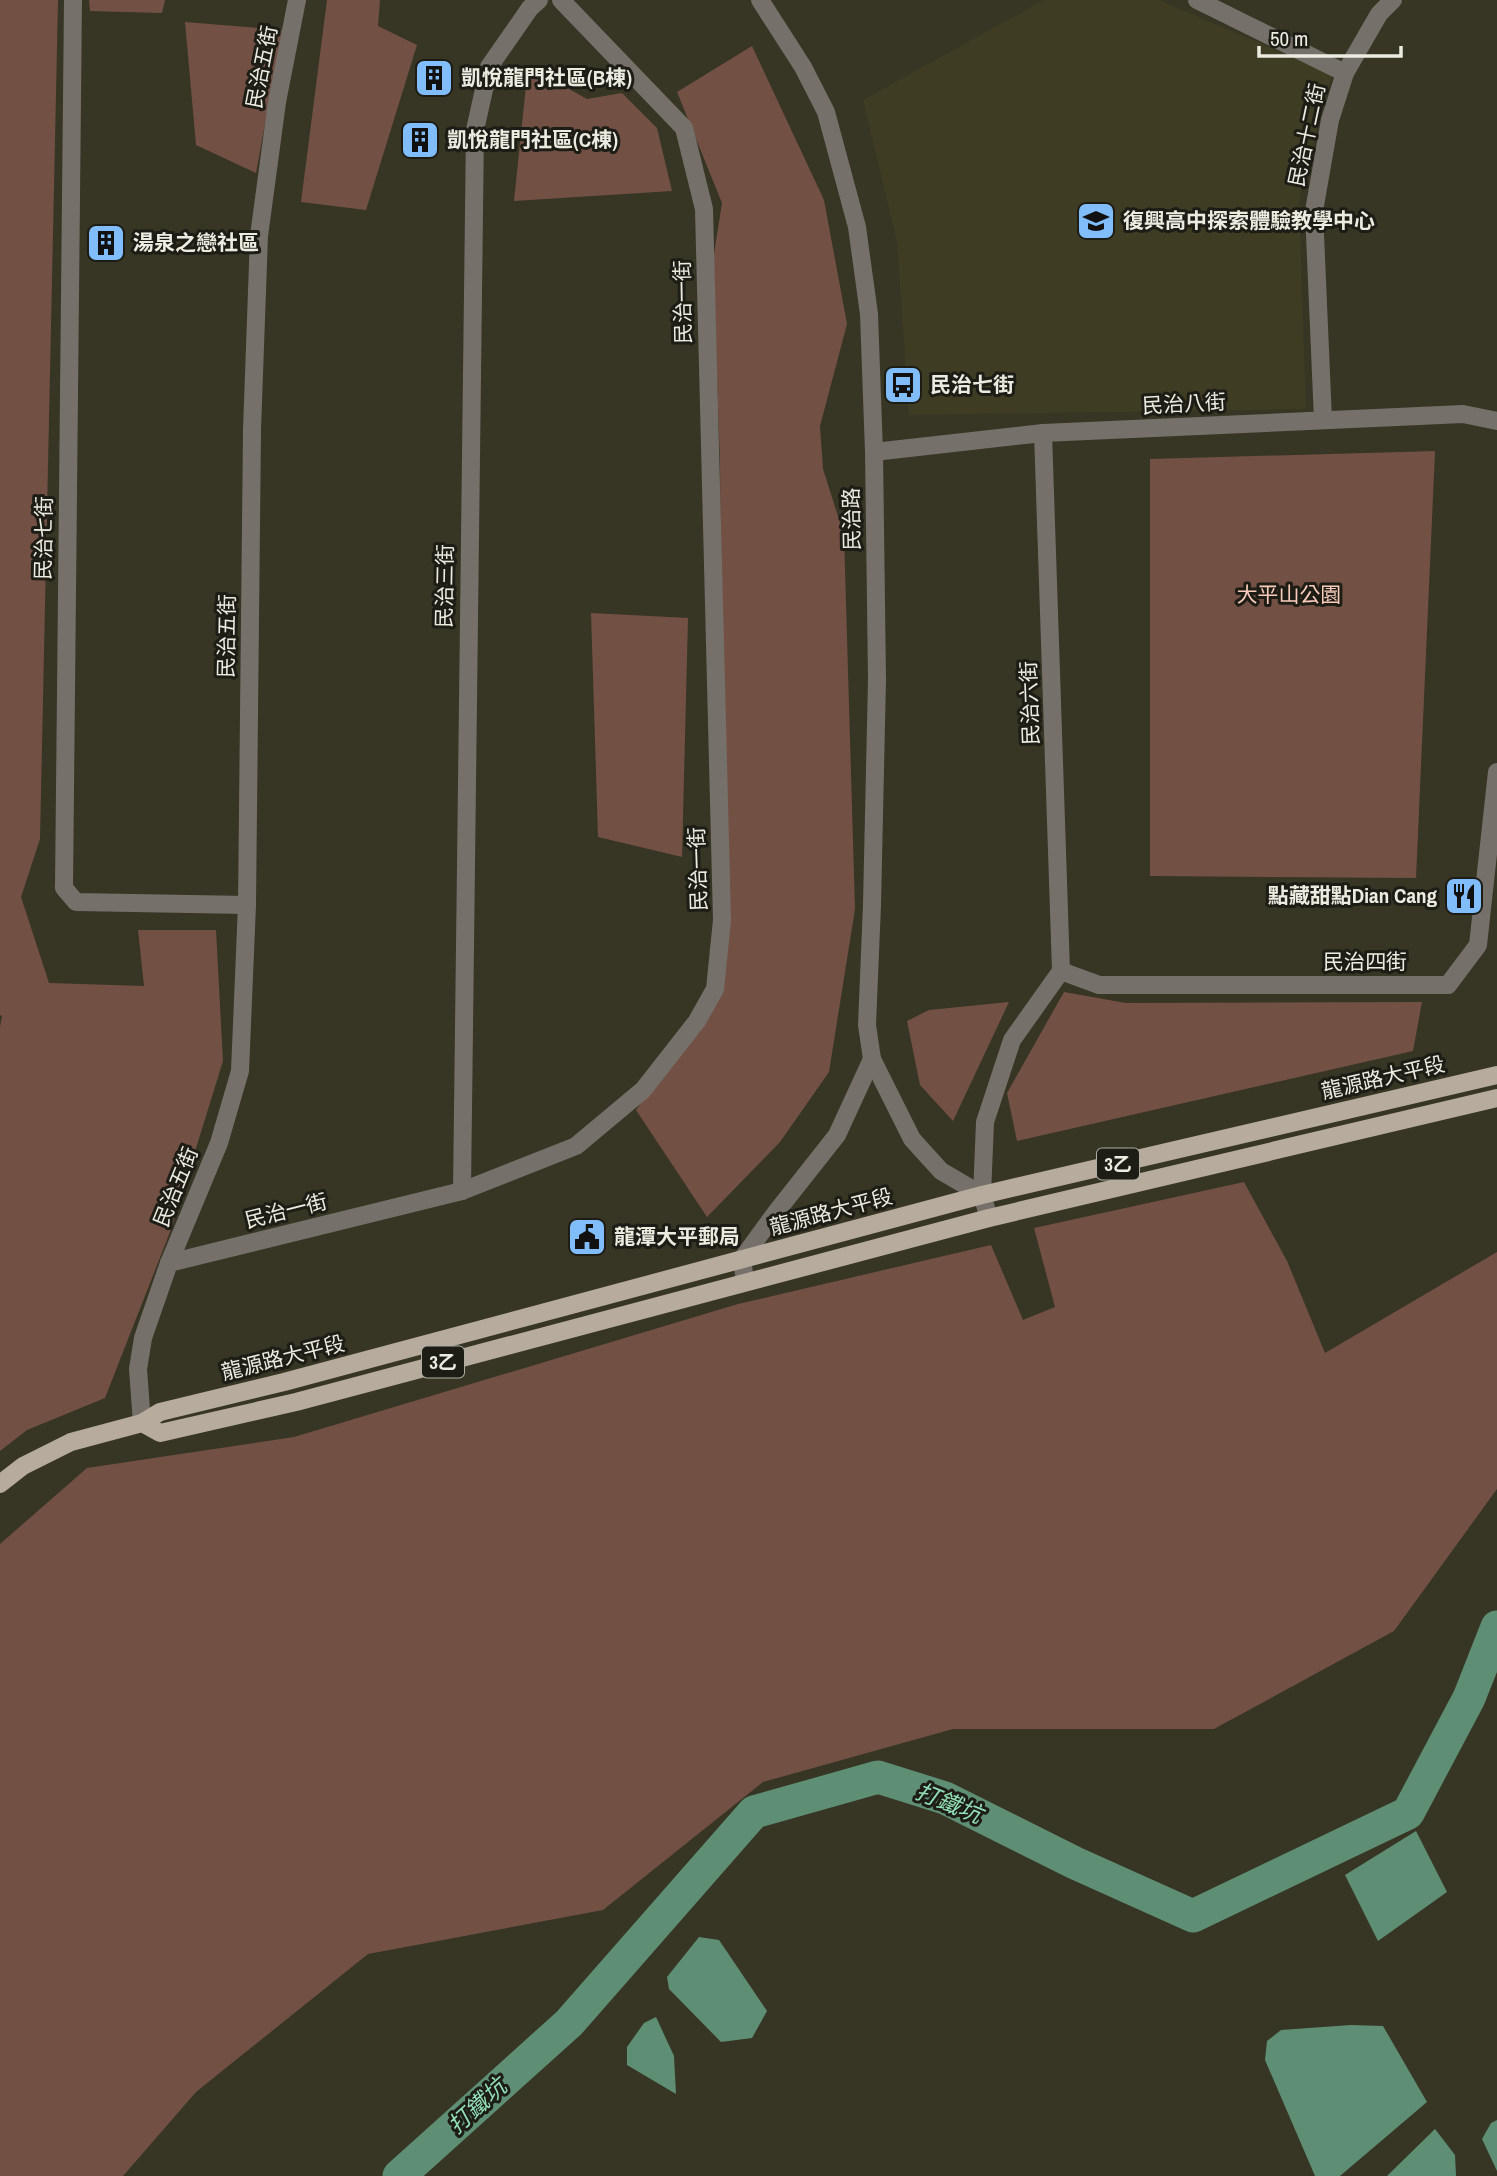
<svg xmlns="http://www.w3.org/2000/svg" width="1497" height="2176" viewBox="0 0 1497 2176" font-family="'Archivo Narrow','Noto Sans TC',sans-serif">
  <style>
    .built { fill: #3f3c24 }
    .green { fill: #725144 }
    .water { fill: #5e8f75 }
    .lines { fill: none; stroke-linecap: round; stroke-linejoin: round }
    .river { stroke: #5e8f75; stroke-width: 33 }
    .minor { stroke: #76706a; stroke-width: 18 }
    .major { stroke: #b7ab9d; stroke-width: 18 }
    .labels { text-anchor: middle; stroke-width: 6; stroke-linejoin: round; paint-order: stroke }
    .shield { fill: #1d1c15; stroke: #aeada3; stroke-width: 2 }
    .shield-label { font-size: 19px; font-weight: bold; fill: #ecebe0 }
    .street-label { font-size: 21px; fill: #ecebe0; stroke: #1d1c15 }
    .poi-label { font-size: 21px; font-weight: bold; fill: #ecebe0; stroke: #1d1c15; text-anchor: start }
    .park-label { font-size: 21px; fill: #f9cbba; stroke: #1d1c15 }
    .water-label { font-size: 23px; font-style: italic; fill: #91dfb6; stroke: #1d1c15 }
  </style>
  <rect width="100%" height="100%" fill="#373524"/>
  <path class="built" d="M 1044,0 L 1159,0 L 1332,74 L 1299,199 L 1306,409 L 909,415 L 897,242 L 863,100 Z"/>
  <g class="green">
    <path d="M 0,0 L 58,0 L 40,839 L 21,897 L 49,983 L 144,986 L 138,930 L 216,930 L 223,1061 L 170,1232 L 105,1398 L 27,1430 L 0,1451 L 0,1027 L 2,1016 L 0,1015 Z"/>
    <path d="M 89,0 L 165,0 L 162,13 L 90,11 Z"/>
    <path d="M 327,0 L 380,0 L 378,26 L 417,45 L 366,210 L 301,202 Z"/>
    <path d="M 185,22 L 282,30 L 256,173 L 196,145 Z"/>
    <path d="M 752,46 L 824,200 L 847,324 L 820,426 L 823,469 L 844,535 L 855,909 L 829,1072 L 780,1142 L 707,1217 L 636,1110 L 711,1006 L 722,774 L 720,462 L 713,260 L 722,203 L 677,92 Z"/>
    <path d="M 528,66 L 587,99 L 622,93 L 657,128 L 672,191 L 514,201 Z"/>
    <path d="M 1435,451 L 1416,878 L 1150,876 L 1150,459 Z"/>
    <path d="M 591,613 L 688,618 L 682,857 L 598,837 Z"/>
    <path d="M 1064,992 L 1126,1003 L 1422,1002 L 1413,1051 L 1017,1141 L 1007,1093 Z"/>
    <path d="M 1009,1002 L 953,1121 L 920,1085 L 907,1021 L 929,1010 Z"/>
    <path d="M 1244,1182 L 1287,1261 L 1325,1353 L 1497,1252 L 1497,1489 L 1394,1631 L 1214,1729 L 953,1729 L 763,1782 L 603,1910 L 368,1954 L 196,2092 L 123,2176 L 0,2176 L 0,1544 L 87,1468 L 294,1437 L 738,1304 L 991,1245 L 1023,1320 L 1055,1307 L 1034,1228 Z"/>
  </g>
  <g class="water">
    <path d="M 1416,1831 L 1447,1892 L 1378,1941 L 1345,1875 Z"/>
    <path d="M 699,1937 L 719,1940 L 767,2011 L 752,2038 L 721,2042 L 669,1989 L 667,1977 Z"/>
    <path d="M 656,2017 L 674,2056 L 676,2094 L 627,2065 L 627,2047 L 644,2023 Z"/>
    <path d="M 1351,2025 L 1383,2026 L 1427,2102 L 1340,2176 L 1315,2176 L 1265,2060 L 1267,2041 L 1281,2030 Z"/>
    <path d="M 1497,2120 L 1497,2171 L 1482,2139 L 1491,2123 Z"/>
    <path d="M 1435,2129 L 1455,2155 L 1456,2176 L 1387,2176 Z"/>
  </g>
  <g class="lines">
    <path class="river" d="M 399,2176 L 569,2023 L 754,1812 L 878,1777 L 945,1798 L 1075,1863 L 1193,1916 L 1408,1813 L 1469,1698 L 1497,1627"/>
    <g class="minor">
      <path d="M 73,0 L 64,888 L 76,902 L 247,905"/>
      <path d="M 760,0 L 803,67 L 826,112 L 857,227 L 869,314 L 874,452 L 877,679 L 872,905 L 867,1025 L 872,1059 L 912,1139 L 941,1171 L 982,1195 L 989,1218"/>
      <path d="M 1197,0 L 1345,73"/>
      <path d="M 1323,420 L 1314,211 L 1330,120 L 1345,73 L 1379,14 L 1393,0"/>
      <path d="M 1043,433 L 1061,971"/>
      <path d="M 874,452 L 1043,433 L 1463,414 L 1497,421"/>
      <path d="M 1061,971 L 1099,985 L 1448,985 L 1478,945 L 1497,772"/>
      <path d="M 462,1191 L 475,130 L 489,67 L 530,8 L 539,0"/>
      <path d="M 982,1195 L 985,1122 L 1012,1040 L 1061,971"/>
      <path d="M 169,1263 L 219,1143 L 240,1071 L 247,905 L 252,430 L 259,236 L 277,102 L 297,0"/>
      <path d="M 745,1281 L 742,1259 L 777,1211 L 837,1135 L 872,1059"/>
      <path d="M 142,1423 L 138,1369 L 143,1338 L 169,1263 L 462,1191 L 576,1146 L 643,1090 L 697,1021 L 715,989 L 722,920 L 704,209 L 684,128 L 561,0"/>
    </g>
    <g class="major">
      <path d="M 142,1423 L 160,1433 L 296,1402 L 989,1218 L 1497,1098"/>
      <path d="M 0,1484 L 23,1466 L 71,1442 L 142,1423 L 160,1412 L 284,1382 L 982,1195 L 1497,1075"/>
    </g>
  </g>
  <defs>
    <symbol id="building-square" viewBox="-11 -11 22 22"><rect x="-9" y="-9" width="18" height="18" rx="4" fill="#80bdfa" stroke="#1d1c15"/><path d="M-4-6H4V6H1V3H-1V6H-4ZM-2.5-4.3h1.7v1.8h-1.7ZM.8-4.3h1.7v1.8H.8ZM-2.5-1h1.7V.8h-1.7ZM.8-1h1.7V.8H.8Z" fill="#111"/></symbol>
    <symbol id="school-square" viewBox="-11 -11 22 22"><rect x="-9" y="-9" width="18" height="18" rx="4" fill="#80bdfa" stroke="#1d1c15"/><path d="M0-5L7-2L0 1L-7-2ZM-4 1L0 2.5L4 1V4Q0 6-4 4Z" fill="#111"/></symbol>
    <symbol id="bus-square" viewBox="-11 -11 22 22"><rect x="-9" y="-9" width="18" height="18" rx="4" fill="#80bdfa" stroke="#1d1c15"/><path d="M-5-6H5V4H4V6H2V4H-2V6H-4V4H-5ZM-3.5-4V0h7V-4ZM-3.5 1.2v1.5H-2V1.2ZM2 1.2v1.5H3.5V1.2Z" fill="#111"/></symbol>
    <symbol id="restaurant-square" viewBox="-11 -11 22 22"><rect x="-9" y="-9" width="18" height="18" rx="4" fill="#80bdfa" stroke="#1d1c15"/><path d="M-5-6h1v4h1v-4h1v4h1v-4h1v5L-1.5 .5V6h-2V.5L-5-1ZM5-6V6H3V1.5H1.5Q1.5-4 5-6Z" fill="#111"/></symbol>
    <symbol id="civic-square" viewBox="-11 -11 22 22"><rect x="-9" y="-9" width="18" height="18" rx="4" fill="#80bdfa" stroke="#1d1c15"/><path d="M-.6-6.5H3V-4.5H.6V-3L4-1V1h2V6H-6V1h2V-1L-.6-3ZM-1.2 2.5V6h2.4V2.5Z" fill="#111"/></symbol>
  </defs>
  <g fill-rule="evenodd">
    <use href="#building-square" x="412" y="56" width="44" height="44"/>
    <use href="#building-square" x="398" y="118" width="44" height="44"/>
    <use href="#school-square" x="1074" y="199" width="44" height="44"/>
    <use href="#building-square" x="84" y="221" width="44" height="44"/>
    <use href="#bus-square" x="881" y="363" width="44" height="44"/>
    <use href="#restaurant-square" x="1442" y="874" width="44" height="44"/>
    <use href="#civic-square" x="565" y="1215" width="44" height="44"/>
  </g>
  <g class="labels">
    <g class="shield">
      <rect x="1097" y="1148.5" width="42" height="31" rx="5"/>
      <rect x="422" y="1346.5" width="42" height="31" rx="5"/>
    </g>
    <g class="shield-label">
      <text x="1118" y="1171">3乙</text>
      <text x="443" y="1369">3乙</text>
    </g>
    <g class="street-label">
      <text transform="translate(262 67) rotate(-79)" y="7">民治五街</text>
      <text transform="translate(1307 135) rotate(-78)" y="7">民治十二街</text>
      <text transform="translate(683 302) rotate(-91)" y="7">民治一街</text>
      <text transform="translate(1184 404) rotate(-3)" y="7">民治八街</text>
      <text transform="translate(852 519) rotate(-91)" y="7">民治路</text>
      <text transform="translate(44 538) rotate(-89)" y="7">民治七街</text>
      <text transform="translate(445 586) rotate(-89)" y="7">民治三街</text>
      <text transform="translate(227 636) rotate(-89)" y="7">民治五街</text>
      <text transform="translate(1030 703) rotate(-92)" y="7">民治六街</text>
      <text transform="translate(698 869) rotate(-92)" y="7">民治一街</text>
      <text x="1365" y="969">民治四街</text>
      <text transform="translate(1383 1078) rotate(-13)" y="7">龍源路大平段</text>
      <text transform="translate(176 1187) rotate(-68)" y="7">民治五街</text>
      <text transform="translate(286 1211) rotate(-14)" y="7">民治一街</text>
      <text transform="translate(831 1212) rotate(-15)" y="7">龍源路大平段</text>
      <text transform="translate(283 1358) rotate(-14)" y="7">龍源路大平段</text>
    </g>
    <g class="poi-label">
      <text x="461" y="85">凱悅龍門社區(B棟)</text>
      <text x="447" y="147">凱悅龍門社區(C棟)</text>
      <text x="1123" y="228">復興高中探索體驗教學中心</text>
      <text x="133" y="250">湯泉之戀社區</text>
      <text x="930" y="392">民治七街</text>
      <text x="1437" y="903" text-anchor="end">點藏甜點Dian Cang</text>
      <text x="614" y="1244">龍潭大平郵局</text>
    </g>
    <g class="park-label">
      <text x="1289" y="602">大平山公園</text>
    </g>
    <g class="water-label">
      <text transform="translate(949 1803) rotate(22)" y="8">打鐵坑</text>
      <text transform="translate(477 2106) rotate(-42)" y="8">打鐵坑</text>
    </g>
  </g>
  <path d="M1259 46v10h142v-10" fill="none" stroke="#ecebe0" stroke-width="3.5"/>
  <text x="1270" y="46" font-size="21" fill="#ecebe0" stroke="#1d1c15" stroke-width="5" paint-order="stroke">50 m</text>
</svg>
